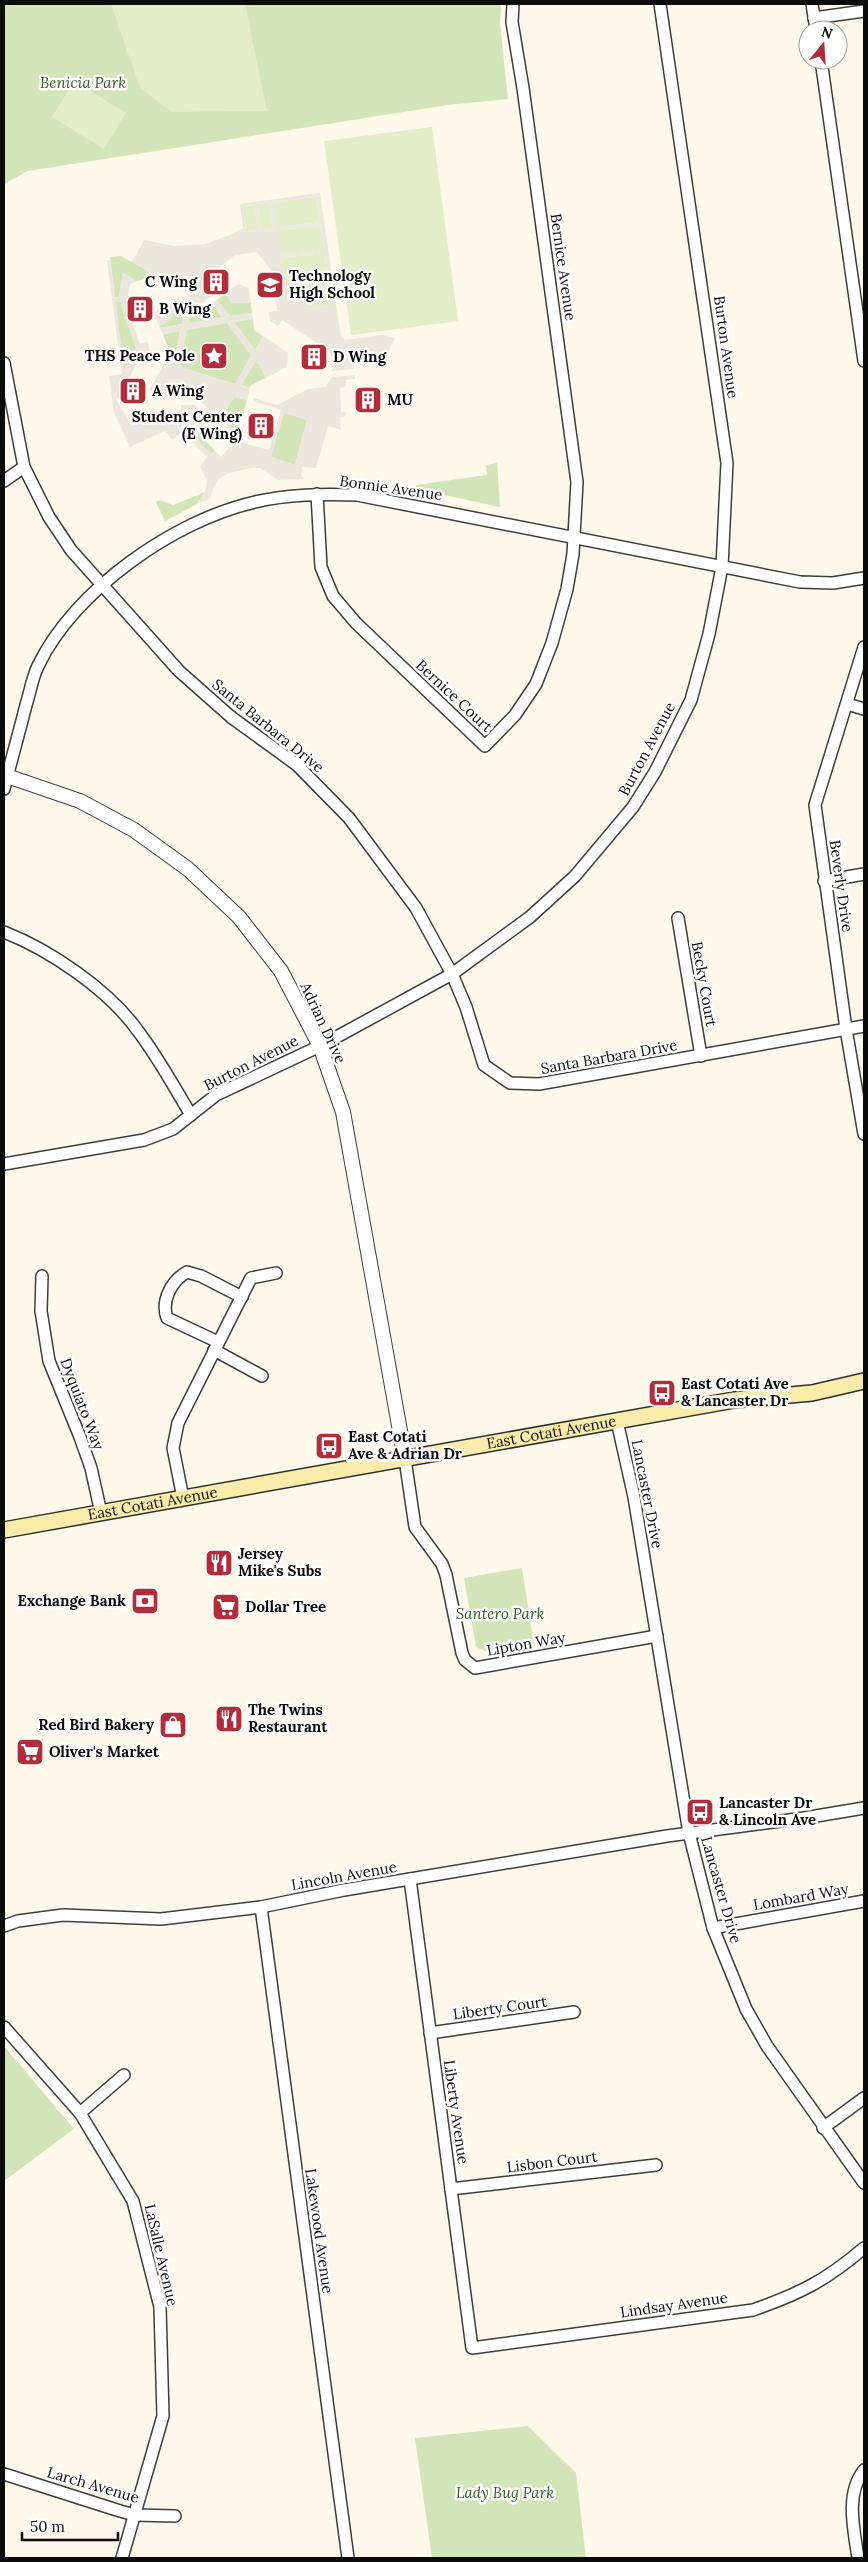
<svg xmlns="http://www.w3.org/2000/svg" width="868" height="2562" viewBox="0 0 868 2562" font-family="Lora,serif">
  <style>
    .green { fill: #d2e5b8 }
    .pitch { fill: #e3edc9 }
    .plaza { fill: #ece7dc; fill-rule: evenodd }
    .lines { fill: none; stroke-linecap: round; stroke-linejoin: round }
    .minor-casing { stroke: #3e3e3e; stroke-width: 14 }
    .tertiary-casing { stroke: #3e3e3e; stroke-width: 16 }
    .secondary-casing { stroke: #2d2d2d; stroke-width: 18 }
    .minor { stroke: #fff; stroke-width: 11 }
    .tertiary { stroke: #fff; stroke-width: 14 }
    .secondary { stroke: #f9ecab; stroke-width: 15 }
    .labels { text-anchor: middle; stroke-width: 5; stroke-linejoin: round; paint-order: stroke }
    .park-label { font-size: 15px; font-style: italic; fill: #315e21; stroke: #fff }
    .street-label { font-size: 15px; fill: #0b0b0b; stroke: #fff }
    .poi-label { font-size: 15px; font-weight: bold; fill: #0b0b0b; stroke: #fff; text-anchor: start }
  </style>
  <rect width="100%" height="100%" fill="#fef9eb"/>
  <g class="green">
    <path d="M 4,4 L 501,4 L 500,23 L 508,99 L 448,105 L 28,171 L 4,184 Z"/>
    <path d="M 121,256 L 148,271 L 150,277 L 137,281 L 123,273 L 119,298 L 115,297 L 110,257 Z"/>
    <path d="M 225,294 L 233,303 L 251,303 L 252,313 L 230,316 L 217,300 Z"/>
    <path d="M 115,301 L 122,302 L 121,306 L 136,348 L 124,371 Z"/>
    <path d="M 212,303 L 223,317 L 188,324 L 191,307 L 204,309 Z"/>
    <path d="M 176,305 L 184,306 L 182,324 L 160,328 L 159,326 C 168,323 175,314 176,305 Z"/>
    <path d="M 253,319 L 254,330 L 263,336 L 255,350 L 234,322 Z"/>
    <path d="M 227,323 L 252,356 L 235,384 L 180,367 L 186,330 Z"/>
    <path d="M 180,331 L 175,360 L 167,358 L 170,353 L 163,334 Z"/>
    <path d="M 255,362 L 259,364 L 266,378 L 251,385 L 250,388 L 241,385 Z"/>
    <path d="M 234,397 L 247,400 L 237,435 L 222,416 Z"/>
    <path d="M 284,412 L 307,420 L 295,465 L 271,457 Z"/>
    <path d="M 192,426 L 215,451 L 211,454 L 188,430 Z"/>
    <path d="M 497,463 L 500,507 L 416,489 L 416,485 L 487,475 L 486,465 Z"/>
    <path d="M 205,492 L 197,504 L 165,521 L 156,502 L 159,500 L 173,505 Z"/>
    <path d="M 522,1568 L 534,1644 L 487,1652 L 476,1647 L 464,1578 Z"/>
    <path d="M 4,2046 L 74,2129 L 4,2181 Z"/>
    <path d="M 528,2426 L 576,2473 L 586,2558 L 432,2558 L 415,2438 Z"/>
  </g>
  <g class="pitch">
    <path d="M 111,4 L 245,4 L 267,111 L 172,112 L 140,88 Z"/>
    <path d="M 74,81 L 126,113 L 104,149 L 52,117 Z"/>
    <path d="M 432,127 L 458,321 L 351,335 L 324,141 Z"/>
    <path d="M 316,197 L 320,222 L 277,227 L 273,202 Z"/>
    <path d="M 269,203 L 273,229 L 261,231 L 258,204 Z"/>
    <path d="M 255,205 L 258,230 L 246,232 L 243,206 Z"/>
    <path d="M 320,225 L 325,250 L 281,255 L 277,230 Z"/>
    <path d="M 324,253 L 328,278 L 285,283 L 281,258 Z"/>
    <path d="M 329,280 L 332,305 L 310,308 L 307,283 Z"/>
  </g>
  <g class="plaza">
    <path d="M 320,193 L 341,337 L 345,340 L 382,335 L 395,338 L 388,353 L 384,352 L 381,357 L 354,359 L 354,369 L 331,371 L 335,364 L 327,346 L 320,349 L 317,343 L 282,320 L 278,326 L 270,321 L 269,312 L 277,311 L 271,270 L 257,252 L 235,255 L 202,281 L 213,295 L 202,303 L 189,301 L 192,283 L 150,277 L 148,271 L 132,262 L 144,240 L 174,246 L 205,244 L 230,235 L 243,228 L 240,204 ZM 316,197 L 320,222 L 277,227 L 274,202 ZM 269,203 L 273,229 L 261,231 L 258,205 ZM 255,205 L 258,230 L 246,232 L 243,206 ZM 320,225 L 324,250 L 281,255 L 278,230 ZM 324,253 L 328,278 L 285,283 L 281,258 ZM 328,281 L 332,305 L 310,308 L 307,283 Z"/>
    <path d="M 110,259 L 115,297 L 119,297 L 123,273 L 137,281 L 130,284 L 126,306 L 140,344 L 147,342 L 150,351 L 146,358 L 140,356 L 121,396 L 116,399 L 132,426 L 137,422 L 142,425 L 182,423 L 181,405 L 195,405 L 204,414 L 189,430 L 211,454 L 215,451 L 221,457 L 236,441 L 269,450 L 281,410 L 253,401 L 254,398 L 277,405 L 308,389 L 325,387 L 332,377 L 355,375 L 355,379 L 346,380 L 346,387 L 340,388 L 341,412 L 346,412 L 346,416 L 340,417 L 341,430 L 328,426 L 316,468 L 302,467 L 301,475 L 305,479 L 278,480 L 260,468 L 251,468 L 229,473 L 220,478 L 214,486 L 210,499 L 197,504 L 205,492 L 207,481 L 200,466 L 207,457 L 182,432 L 172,440 L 165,431 L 130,447 L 114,413 L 109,376 L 122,374 L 107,261 ZM 116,301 L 122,302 L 121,306 L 136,348 L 124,370 ZM 284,413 L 307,420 L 295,465 L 271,457 Z"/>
    <path d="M 238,284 L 249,288 L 251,303 L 233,303 L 225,294 Z"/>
    <path d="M 217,300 L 230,316 L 252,313 L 253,319 L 234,322 L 255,350 L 263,336 L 288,353 L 287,367 L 266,378 L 259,364 L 255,362 L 241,385 L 250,388 L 247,400 L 234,397 L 222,416 L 237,435 L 198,399 L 157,399 L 150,389 L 167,358 L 175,360 L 180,331 L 163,334 L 160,328 L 182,324 L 184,306 L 191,307 L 188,323 L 222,318 L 212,303 ZM 227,323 L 251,355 L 235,384 L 180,367 L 187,330 Z"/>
    <path d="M 163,303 L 176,305 L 176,310 L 171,320 L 159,326 L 155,313 Z"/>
  </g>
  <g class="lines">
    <defs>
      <g id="minor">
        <path d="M 812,4 L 816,30"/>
        <path d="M 814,18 L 864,11"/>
        <path d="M 821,60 L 864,361"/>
        <path d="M 4,363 L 24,467 L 49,517 L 71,550 L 179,671 L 231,717 L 297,765 L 349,818 L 416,908 L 452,974 L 466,1007 L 484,1065 L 510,1083 L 539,1084 L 864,1026"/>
        <path d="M 4,481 L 24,467"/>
        <path d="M 317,494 L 321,567 L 333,596 L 356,623 L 485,746 L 515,715 L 536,684 L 552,643 L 567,589 L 573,554 L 577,482 L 523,88 L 512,22 L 513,4"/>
        <path d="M 864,647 L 815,805 L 846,1029 L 864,1134"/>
        <path d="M 847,704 L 864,709"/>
        <path d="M 4,789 C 11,761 19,733 26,705 C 30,693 32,678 38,666 C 74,590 175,520 255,502 C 289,494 322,494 357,495 L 800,582 L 833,583 L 864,578"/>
        <path d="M 824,881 L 864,874"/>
        <path d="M 678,918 L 701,1056"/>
        <path d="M 4,932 C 50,950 109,990 138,1031 C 158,1057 174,1087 191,1115"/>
        <path d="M 4,1164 L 144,1140 L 173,1129 L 216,1095 L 320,1046 L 452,974 L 530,917 L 575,876 L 633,807 L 655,772 L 691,700 L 709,634 L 722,567 L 727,463 L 660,4"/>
        <path d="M 42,1276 L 41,1311 L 49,1361 L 80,1437 L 91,1468 L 101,1513"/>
        <path d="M 218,1342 L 167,1318 C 161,1301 171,1281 187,1272 L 201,1276 L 242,1297"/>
        <path d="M 214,1350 L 262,1376"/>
        <path d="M 617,1421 L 634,1497 L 689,1833 L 713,1928 L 746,2009 L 767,2046 L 864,2183"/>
        <path d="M 405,1459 L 415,1527 L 442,1564 L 446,1575 L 462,1653 L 465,1660 L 475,1668 L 657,1636"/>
        <path d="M 183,1498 L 173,1448 L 178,1423 L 251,1278 L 276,1273"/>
        <path d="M 410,1879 L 472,2348 L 753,2310 C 801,2293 825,2281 864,2248"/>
        <path d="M 261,1907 L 348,2558"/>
        <path d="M 4,1926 L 18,1921 L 63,1915 L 161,1919 L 261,1907 L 344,1890 L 667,1836 L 804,1818 L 864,1808"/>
        <path d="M 713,1928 L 864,1901"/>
        <path d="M 4,2027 L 80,2113 L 133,2201 L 160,2307 L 163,2416 L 122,2558"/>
        <path d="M 430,2033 L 574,2012"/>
        <path d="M 80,2113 L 124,2075"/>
        <path d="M 823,2128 L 864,2098"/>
        <path d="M 451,2189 L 656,2165"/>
        <path d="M 4,2474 L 120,2511 L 135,2515 L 175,2516"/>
        <path d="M 858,2558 C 854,2530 845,2494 864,2470"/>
      </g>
      <path id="tertiary" d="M 4,775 L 80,801 L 134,830 L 188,869 L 239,917 L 281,971 L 320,1046 L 343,1112 L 405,1459"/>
      <g id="secondary">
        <path id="s1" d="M 4,1530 L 734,1400 L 812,1393 L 864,1381"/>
      </g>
    </defs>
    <use href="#minor" class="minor-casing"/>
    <use href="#tertiary" class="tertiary-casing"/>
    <use href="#secondary" class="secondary-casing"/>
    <use href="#minor" class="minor"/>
    <use href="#tertiary" class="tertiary"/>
    <use href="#secondary" class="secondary"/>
  </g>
  <defs>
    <symbol id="building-square" viewBox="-11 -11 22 22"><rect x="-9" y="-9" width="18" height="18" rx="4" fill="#b02e3c" stroke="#fff"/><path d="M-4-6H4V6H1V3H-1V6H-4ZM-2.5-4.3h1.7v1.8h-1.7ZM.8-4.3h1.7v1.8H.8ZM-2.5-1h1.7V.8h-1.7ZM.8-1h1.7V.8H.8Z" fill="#fff"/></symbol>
    <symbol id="school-square" viewBox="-11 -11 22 22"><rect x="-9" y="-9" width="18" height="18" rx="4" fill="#b02e3c" stroke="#fff"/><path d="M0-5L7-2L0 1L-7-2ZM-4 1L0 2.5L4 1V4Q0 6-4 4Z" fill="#fff"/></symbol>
    <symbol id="sight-square" viewBox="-11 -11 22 22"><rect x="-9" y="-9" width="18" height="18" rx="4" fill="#b02e3c" stroke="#fff"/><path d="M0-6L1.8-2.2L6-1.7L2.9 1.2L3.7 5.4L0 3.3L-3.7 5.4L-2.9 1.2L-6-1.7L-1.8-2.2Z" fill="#fff"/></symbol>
    <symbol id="bus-square" viewBox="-11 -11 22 22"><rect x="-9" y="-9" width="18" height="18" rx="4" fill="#b02e3c" stroke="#fff"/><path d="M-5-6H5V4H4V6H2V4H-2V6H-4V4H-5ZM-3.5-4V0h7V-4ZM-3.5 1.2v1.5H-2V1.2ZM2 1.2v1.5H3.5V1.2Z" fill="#fff"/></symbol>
    <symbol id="restaurant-square" viewBox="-11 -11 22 22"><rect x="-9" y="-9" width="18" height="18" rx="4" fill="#b02e3c" stroke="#fff"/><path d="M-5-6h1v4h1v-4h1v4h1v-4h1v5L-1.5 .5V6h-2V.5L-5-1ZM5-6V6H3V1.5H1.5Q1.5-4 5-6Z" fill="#fff"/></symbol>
    <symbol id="bank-square" viewBox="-11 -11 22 22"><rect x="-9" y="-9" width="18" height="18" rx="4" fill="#b02e3c" stroke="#fff"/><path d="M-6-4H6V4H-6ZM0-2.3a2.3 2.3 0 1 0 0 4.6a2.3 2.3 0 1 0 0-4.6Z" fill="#fff"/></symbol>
    <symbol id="supermarket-square" viewBox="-11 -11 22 22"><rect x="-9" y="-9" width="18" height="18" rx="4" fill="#b02e3c" stroke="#fff"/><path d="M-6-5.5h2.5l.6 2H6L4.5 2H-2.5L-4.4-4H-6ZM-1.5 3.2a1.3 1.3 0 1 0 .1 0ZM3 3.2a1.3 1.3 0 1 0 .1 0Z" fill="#fff"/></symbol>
    <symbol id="shop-square" viewBox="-11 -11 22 22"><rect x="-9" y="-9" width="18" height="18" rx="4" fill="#b02e3c" stroke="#fff"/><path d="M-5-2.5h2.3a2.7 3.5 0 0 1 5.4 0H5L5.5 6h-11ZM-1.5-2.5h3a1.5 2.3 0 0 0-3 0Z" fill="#fff"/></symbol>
  </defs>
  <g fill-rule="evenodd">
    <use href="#building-square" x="200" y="266" width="32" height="32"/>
    <use href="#school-square" x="254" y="269" width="32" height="32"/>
    <use href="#building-square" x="124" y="293" width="32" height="32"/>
    <use href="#sight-square" x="198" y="340" width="32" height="32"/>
    <use href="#building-square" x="298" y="341" width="32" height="32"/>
    <use href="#building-square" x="117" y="375" width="32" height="32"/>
    <use href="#building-square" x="352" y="384" width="32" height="32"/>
    <use href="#building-square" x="245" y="410" width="32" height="32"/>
    <use href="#bus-square" x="646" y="1377" width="32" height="32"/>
    <use href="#bus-square" x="313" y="1430" width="32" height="32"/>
    <use href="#restaurant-square" x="203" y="1547" width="32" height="32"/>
    <use href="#bank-square" x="129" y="1585" width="32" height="32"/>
    <use href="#supermarket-square" x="210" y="1591" width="32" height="32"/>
    <use href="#restaurant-square" x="213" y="1703" width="32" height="32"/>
    <use href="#shop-square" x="157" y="1709" width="32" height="32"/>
    <use href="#supermarket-square" x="14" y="1736" width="32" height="32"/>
    <use href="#bus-square" x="684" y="1796" width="32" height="32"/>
  </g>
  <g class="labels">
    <g class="park-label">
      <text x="83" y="88">Benicia Park</text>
      <text x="500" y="1619">Santero Park</text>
      <text x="505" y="2498">Lady Bug Park</text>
    </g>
    <g class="street-label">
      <text transform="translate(563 267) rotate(82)" y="5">Bernice Avenue</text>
      <text transform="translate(726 347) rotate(82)" y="5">Burton Avenue</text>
      <text transform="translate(391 488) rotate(8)" y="5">Bonnie Avenue</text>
      <text transform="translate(454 696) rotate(43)" y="5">Bernice Court</text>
      <text transform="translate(268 726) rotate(39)" y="5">Santa Barbara Drive</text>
      <text transform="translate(647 749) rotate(-62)" y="5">Burton Avenue</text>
      <text transform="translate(841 886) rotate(82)" y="5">Beverly Drive</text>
      <text transform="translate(704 984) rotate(80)" y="5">Becky Court</text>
      <text transform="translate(323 1023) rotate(65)" y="5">Adrian Drive</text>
      <text transform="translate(609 1057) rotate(-10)" y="5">Santa Barbara Drive</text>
      <text transform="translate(251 1063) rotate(-27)" y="5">Burton Avenue</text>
      <text transform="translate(82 1404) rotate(69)" y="5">Dyquiato Way</text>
      <text dy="5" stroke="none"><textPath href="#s1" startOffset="556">East Cotati Avenue</textPath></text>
      <text transform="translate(647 1494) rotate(79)" y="5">Lancaster Drive</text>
      <text dy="5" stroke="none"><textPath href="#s1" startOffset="151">East Cotati Avenue</textPath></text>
      <text transform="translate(526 1644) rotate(-10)" y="5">Lipton Way</text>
      <text transform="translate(344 1876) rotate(-10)" y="5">Lincoln Avenue</text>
      <text transform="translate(721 1890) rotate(74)" y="5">Lancaster Drive</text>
      <text transform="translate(801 1897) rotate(-10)" y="5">Lombard Way</text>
      <text transform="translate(500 2008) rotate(-8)" y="5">Liberty Court</text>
      <text transform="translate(456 2112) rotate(82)" y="5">Liberty Avenue</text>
      <text transform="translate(552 2162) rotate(-7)" y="5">Lisbon Court</text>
      <text transform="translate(319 2231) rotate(82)" y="5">Lakewood Avenue</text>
      <text transform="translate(161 2255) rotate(77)" y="5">LaSalle Avenue</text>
      <text transform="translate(674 2305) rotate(-8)" y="5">Lindsay Avenue</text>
      <text transform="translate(93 2485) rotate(16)" y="5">Larch Avenue</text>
    </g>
    <g class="poi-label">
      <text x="289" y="281">Technology<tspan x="289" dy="17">High School</tspan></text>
      <text x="197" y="287" text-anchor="end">C Wing</text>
      <text x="159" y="314">B Wing</text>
      <text x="195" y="361" text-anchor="end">THS Peace Pole</text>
      <text x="333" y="362">D Wing</text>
      <text x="152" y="396">A Wing</text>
      <text x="387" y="405">MU</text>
      <text x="242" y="422" text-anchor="end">Student Center<tspan x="242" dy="17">(E Wing)</tspan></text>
      <text x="681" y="1389">East Cotati Ave<tspan x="681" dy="17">&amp; Lancaster Dr</tspan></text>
      <text x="348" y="1442">East Cotati<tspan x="348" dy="17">Ave &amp; Adrian Dr</tspan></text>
      <text x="238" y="1559">Jersey<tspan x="238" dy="17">Mike's Subs</tspan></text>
      <text x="126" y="1606" text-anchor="end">Exchange Bank</text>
      <text x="245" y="1612">Dollar Tree</text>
      <text x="248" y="1715">The Twins<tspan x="248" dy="17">Restaurant</tspan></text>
      <text x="154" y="1730" text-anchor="end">Red Bird Bakery</text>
      <text x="49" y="1757">Oliver's Market</text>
      <text x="719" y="1808">Lancaster Dr<tspan x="719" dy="17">&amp; Lincoln Ave</tspan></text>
    </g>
  </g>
  <rect width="868" height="2562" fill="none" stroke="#0b0b0b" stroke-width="10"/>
  <g transform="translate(823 45) rotate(18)"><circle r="24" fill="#ffffff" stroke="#9d9d9d"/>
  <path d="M0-4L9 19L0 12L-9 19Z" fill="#b02e3c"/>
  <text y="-8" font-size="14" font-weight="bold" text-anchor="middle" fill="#0b0b0b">N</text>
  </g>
  <path d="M22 2532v8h96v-8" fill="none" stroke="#0b0b0b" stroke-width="2.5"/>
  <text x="30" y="2532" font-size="15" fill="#0b0b0b" stroke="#ffffff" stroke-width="4" paint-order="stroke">50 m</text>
</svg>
